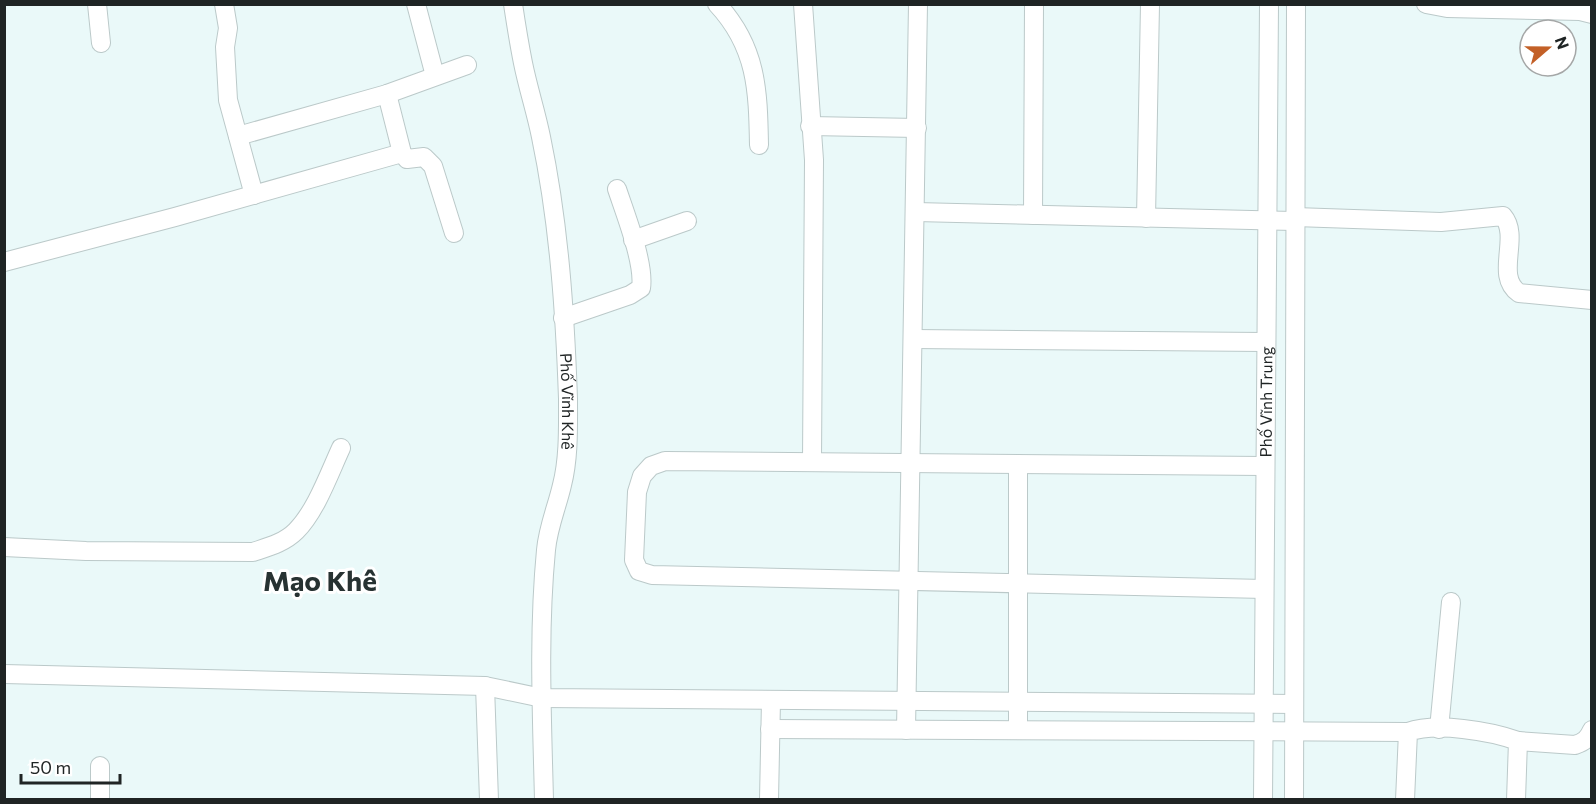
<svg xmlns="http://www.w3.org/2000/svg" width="1596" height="804" viewBox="0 0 1596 804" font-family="Commissioner,sans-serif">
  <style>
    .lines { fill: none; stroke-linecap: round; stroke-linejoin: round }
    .minor-casing { stroke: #bbc9c9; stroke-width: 20 }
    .minor { stroke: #fff; stroke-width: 18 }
    .labels { text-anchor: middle; stroke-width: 6; stroke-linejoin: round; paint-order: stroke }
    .street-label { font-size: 16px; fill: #1f2424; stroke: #fff }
    .town-label { font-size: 28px; font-weight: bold; fill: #273232; stroke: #fff }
  </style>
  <rect width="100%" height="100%" fill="#eaf9f9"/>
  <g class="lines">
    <defs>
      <g id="minor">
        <path d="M 97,4 L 101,43"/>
        <path d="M 224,4 L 228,28 L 225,47 L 228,100 L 254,195"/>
        <path d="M 416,4 L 435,76"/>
        <path id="s1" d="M 513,4 C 516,24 519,43 523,63 C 528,88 536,112 541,137 C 559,223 565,312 568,399 C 568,426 569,458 562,485 C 557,507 548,527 546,550 C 538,633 542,717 544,800"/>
        <path d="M 717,4 C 757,47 758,90 759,145"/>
        <path d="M 803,4 L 814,160 L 812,462"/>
        <path d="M 1426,4 L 1447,8 L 1580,11 L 1592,14"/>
        <path d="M 387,94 L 402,153 L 407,159 L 424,157 L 433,166 L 454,233"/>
        <path d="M 810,126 L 917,128"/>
        <path d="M 238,136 L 387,94 L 467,65"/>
        <path d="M 916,212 L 1295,221"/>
        <path d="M 1033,215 L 1034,4"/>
        <path d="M 1295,217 L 1441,222 L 1503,216 C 1521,237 1494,276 1519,293 L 1592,300"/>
        <path d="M 1146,218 L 1150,4"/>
        <path d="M 633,240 L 687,221"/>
        <path d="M 4,262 L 175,217 L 402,153"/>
        <path d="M 563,318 L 630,295 L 641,288 C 645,264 625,213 617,189"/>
        <path d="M 913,339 L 1265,342"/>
        <path d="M 4,547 L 86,551 L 253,552 C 268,547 284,543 296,531 C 316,511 329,474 341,448"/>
        <path d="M 1264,589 L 652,575 L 639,571 L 634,560 L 637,492 L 642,476 L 651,466 L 665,461 L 1264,466"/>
        <path d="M 4,674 L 485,686 L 542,698 L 1294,704"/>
        <path d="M 485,686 L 489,800"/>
        <path d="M 770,729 L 1408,732"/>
        <path d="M 1439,729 L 1451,602"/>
        <path d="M 906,730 L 918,4"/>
        <path d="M 1018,730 L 1018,464"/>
        <path d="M 1518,741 L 1575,745 C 1584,742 1588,739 1592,730"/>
        <path d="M 100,766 L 100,800"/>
        <path d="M 769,800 L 771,700"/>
        <path id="s2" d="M 1263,800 L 1269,4"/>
        <path d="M 1294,800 L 1296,4"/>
        <path d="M 1405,800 L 1408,732 C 1436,722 1490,731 1518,741 L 1516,800"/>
      </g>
    </defs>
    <use href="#minor" class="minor-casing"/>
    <use href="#minor" class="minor"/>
  </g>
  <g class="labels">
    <g class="street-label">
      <text dy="6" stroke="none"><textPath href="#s1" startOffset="402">Phố Vĩnh Khê</textPath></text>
      <text dy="6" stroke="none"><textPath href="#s2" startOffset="398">Phố Vĩnh Trung</textPath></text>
    </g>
    <g class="town-label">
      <text x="320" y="591">Mạo Khê</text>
    </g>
  </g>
  <rect width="1596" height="804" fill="none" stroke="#1f2424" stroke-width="12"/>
  <g transform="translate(1548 48) rotate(70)"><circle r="28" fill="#ffffff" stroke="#a5a7a7" stroke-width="1.5"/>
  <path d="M0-4.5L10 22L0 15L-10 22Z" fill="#c36027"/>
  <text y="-9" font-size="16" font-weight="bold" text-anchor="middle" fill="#1f2424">N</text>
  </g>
  <path d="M21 774v9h99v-9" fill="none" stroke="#1f2424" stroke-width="3"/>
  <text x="30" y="774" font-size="18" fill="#1f2424" stroke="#ffffff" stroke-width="4.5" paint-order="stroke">50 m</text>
</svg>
